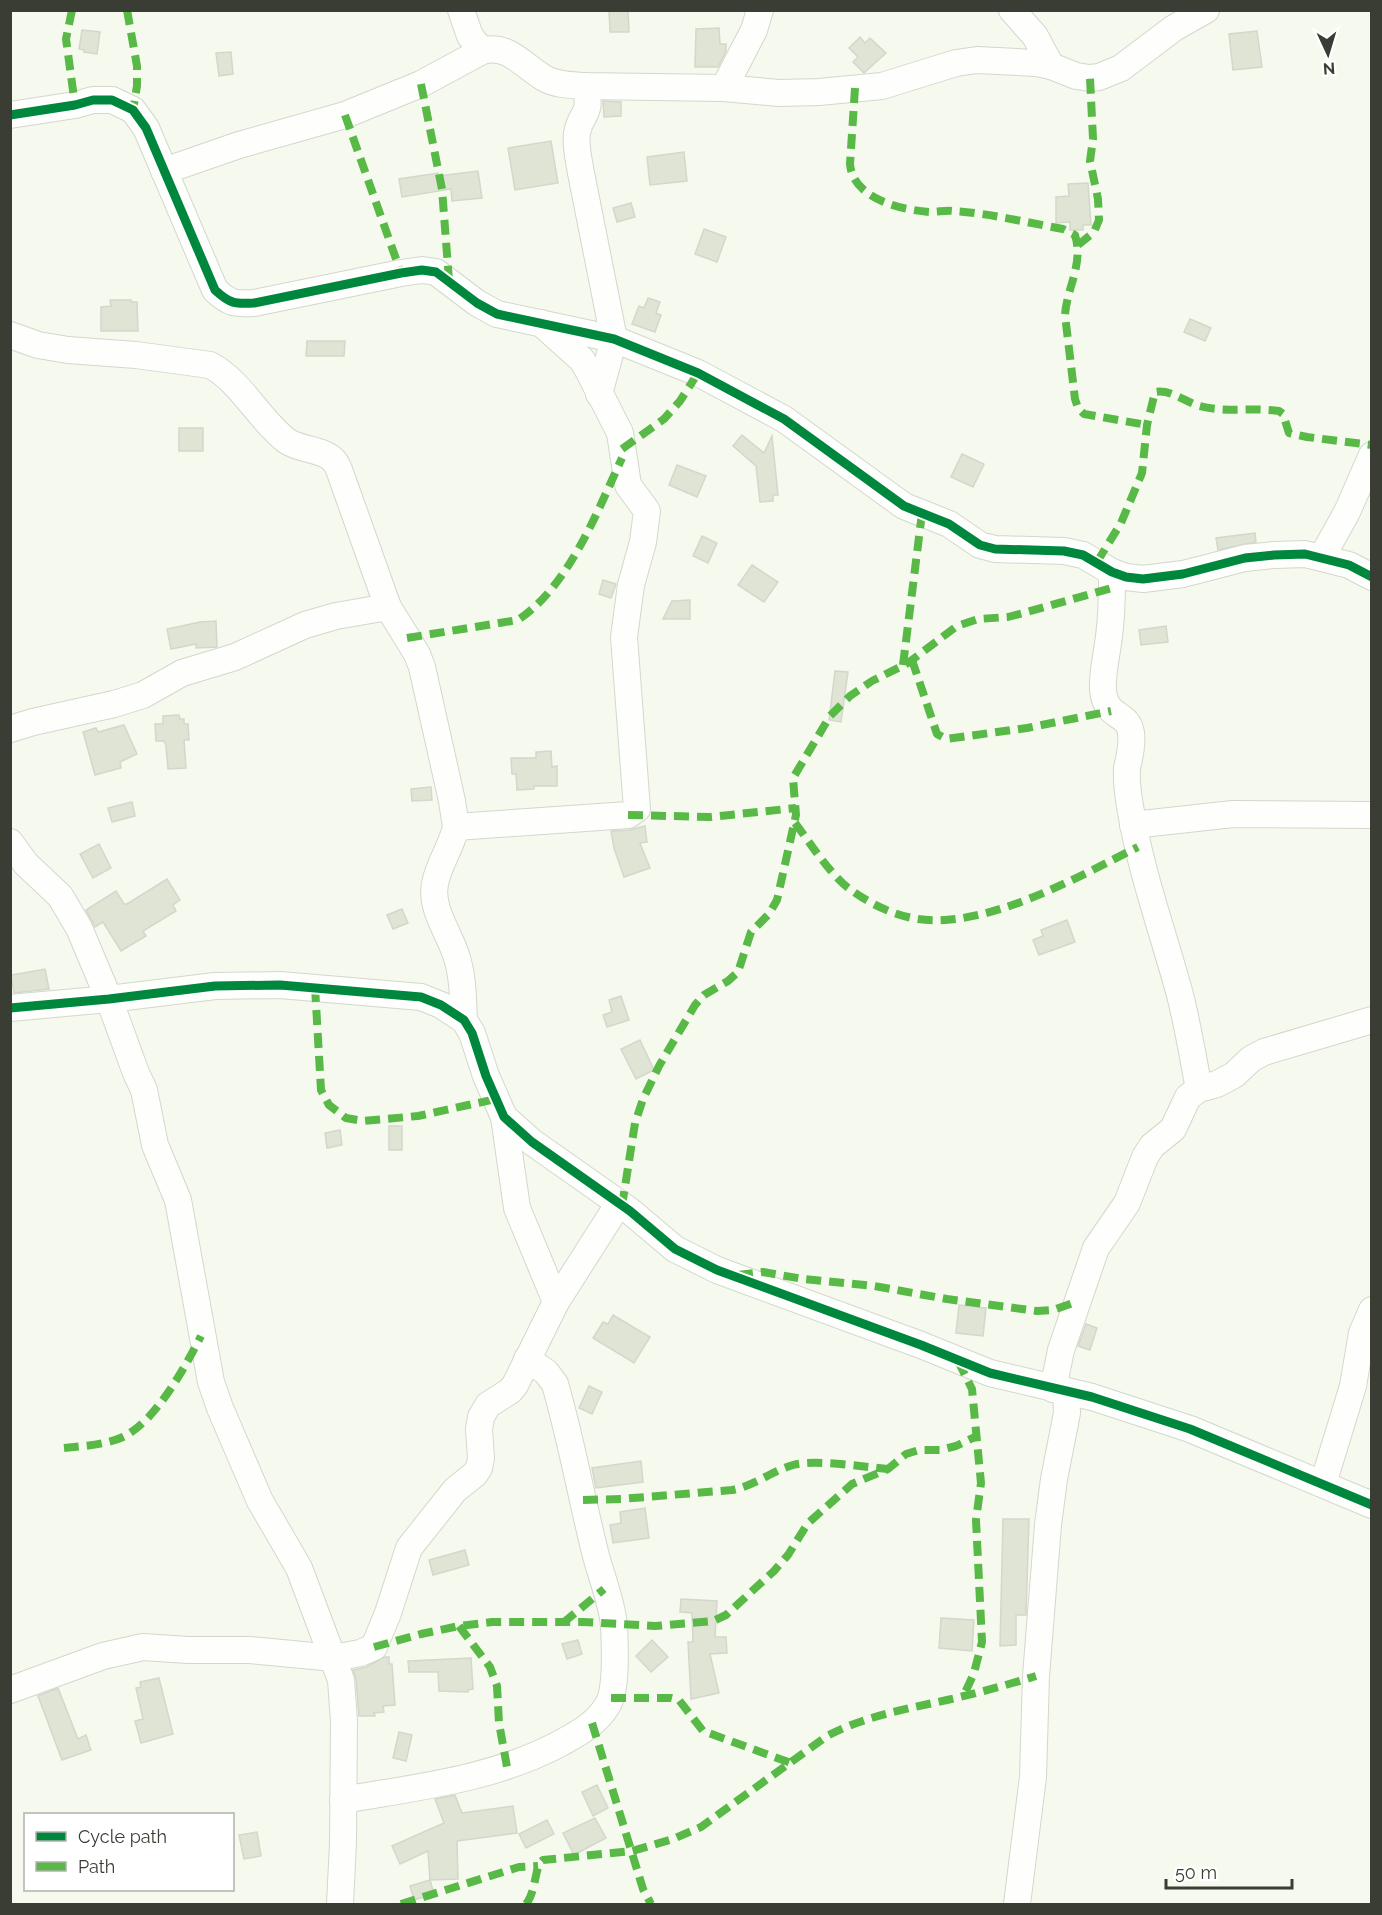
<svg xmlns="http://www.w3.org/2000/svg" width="1382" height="1915" viewBox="0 0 1382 1915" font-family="Raleway,sans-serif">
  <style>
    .building { fill: #dfe4d4; stroke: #d3d7cc; stroke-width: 1.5 }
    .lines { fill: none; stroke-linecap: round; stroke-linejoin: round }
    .minor-casing { stroke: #d3d7cc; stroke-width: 28 }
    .minor { stroke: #fefefc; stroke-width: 26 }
    .quiet { stroke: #58b947; stroke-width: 8; stroke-dasharray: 15 8; stroke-linecap: butt }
    .cycleway-casing { stroke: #fff; stroke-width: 13 }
    .cycleway { stroke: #00873e; stroke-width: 9 }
  </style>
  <rect width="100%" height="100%" fill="#f6faee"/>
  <g class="building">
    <path d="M 609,10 L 628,10 L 629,32 L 610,32 Z"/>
    <path d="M 719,28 L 720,44 L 726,44 L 726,51 L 718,67 L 695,67 L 696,29 Z"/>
    <path d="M 82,30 L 100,32 L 97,54 L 84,52 L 84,50 L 79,49 Z"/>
    <path d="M 1257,31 L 1262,67 L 1233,70 L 1229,34 Z"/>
    <path d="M 860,37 L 865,43 L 870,38 L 886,53 L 864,73 L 853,62 L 858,57 L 849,48 Z"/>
    <path d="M 231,52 L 233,74 L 219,76 L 216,53 Z"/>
    <path d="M 603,101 L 621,102 L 621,116 L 604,117 Z"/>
    <path d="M 551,141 L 558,183 L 515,190 L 508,148 Z"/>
    <path d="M 684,152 L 687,181 L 650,185 L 647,157 Z"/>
    <path d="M 478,171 L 482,198 L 452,201 L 451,189 L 402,197 L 399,179 L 438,173 L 438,176 Z"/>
    <path d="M 1088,183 L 1091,225 L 1083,225 L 1083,230 L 1070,230 L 1070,222 L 1056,223 L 1056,197 L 1069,196 L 1068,184 Z"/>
    <path d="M 631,203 L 635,217 L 617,222 L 613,208 Z"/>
    <path d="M 704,229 L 726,237 L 717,262 L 695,254 Z"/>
    <path d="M 648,298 L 660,302 L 656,313 L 661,315 L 655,332 L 632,324 L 639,306 L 644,308 Z"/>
    <path d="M 110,300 L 131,300 L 131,302 L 137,302 L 138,331 L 101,331 L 101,307 L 111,306 Z"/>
    <path d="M 1190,319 L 1211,328 L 1205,341 L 1184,332 Z"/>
    <path d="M 307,341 L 345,341 L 344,356 L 306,356 Z"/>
    <rect x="179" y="428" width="24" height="23"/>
    <path d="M 742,435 L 764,453 L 772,436 L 778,495 L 773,495 L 773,501 L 760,502 L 756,466 L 733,446 Z"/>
    <path d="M 962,454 L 984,464 L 973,487 L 951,477 Z"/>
    <path d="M 677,465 L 706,476 L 697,497 L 669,485 Z"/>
    <path d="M 1255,533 L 1256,542 L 1218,550 L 1216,538 Z"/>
    <path d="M 702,536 L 717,543 L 708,563 L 693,556 Z"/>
    <path d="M 752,565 L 778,582 L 764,602 L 738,585 Z"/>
    <path d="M 603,580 L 616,584 L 611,598 L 599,594 Z"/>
    <path d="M 690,600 L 690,619 L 663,619 L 672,601 Z"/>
    <path d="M 216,621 L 217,647 L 196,648 L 196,644 L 171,649 L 167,629 L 200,622 Z"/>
    <path d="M 1166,626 L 1168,642 L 1141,645 L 1139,630 Z"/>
    <path d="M 835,671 L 848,672 L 841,722 L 829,720 Z"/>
    <path d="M 179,715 L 180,719 L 184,719 L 184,724 L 188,724 L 189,740 L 184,740 L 186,768 L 168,769 L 166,746 L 164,741 L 156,741 L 155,724 L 163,724 L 163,716 Z"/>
    <path d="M 124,725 L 137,754 L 120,762 L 121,768 L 95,775 L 83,732 L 96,728 L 98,732 Z"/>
    <path d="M 551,751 L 552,767 L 557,766 L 557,786 L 534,786 L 534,789 L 517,790 L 516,774 L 512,774 L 511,758 L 536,758 L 536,752 Z"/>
    <path d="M 431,787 L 432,800 L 412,801 L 411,789 Z"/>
    <path d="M 132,802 L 135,816 L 112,822 L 108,808 Z"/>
    <path d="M 645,826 L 647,842 L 640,843 L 650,868 L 624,877 L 614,848 L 611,831 L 629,830 Z"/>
    <path d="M 99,844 L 111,868 L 93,878 L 80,854 Z"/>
    <path d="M 167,879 L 180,900 L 173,905 L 176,911 L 143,931 L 146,936 L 121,951 L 103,922 L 95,927 L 86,910 L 116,891 L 124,904 L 127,904 Z"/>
    <path d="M 402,909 L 408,923 L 393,929 L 387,915 Z"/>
    <path d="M 1067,920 L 1075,942 L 1039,955 L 1033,940 L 1043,936 L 1041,930 Z"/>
    <path d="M 45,969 L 49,989 L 14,993 L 11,975 Z"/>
    <path d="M 621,996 L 629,1020 L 607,1027 L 603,1015 L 612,1012 L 609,1000 Z"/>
    <path d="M 640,1040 L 654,1070 L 636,1079 L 621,1049 Z"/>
    <rect x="389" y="1126" width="13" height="24"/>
    <path d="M 340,1130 L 342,1145 L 327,1148 L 325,1133 Z"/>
    <path d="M 959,1305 L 986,1308 L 983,1336 L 956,1333 Z"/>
    <path d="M 613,1315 L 650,1337 L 634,1363 L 593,1338 L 603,1322 L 608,1324 Z"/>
    <path d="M 1086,1324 L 1097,1328 L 1090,1350 L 1078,1346 Z"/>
    <path d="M 589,1386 L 602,1392 L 592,1414 L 579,1408 Z"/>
    <path d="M 641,1461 L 643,1482 L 596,1488 L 592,1468 Z"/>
    <path d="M 645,1508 L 649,1538 L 613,1543 L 610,1525 L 621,1523 L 620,1512 Z"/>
    <path d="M 1003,1519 L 1029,1519 L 1026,1615 L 1016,1615 L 1016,1645 L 1000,1646 Z"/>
    <path d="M 465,1550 L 469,1565 L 433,1575 L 429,1560 Z"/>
    <path d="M 681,1599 L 717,1601 L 715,1637 L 726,1637 L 727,1653 L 710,1654 L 719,1693 L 691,1699 L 688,1642 L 693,1642 L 692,1613 L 680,1612 Z"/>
    <path d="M 941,1618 L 974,1620 L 972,1651 L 939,1648 Z"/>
    <path d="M 578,1640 L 582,1654 L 567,1659 L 562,1644 Z"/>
    <path d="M 652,1640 L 668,1657 L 651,1672 L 636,1656 Z"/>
    <path d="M 384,1657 L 389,1657 L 389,1664 L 392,1664 L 395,1705 L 383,1706 L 384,1712 L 374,1713 L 375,1716 L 359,1716 L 356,1679 L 353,1670 L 366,1667 Z"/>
    <path d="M 471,1658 L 473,1689 L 468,1690 L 468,1692 L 439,1691 L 438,1672 L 409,1672 L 408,1661 Z"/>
    <path d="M 159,1678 L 173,1734 L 141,1743 L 135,1721 L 143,1719 L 136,1688 L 141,1687 L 140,1682 Z"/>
    <path d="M 58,1688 L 78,1739 L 86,1735 L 91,1750 L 62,1760 L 38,1696 Z"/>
    <path d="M 399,1732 L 412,1735 L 406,1761 L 393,1758 Z"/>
    <path d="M 597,1785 L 608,1808 L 593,1816 L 582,1792 Z"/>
    <path d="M 455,1795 L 462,1813 L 513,1806 L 517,1833 L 457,1841 L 458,1879 L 430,1880 L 428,1851 L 400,1864 L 392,1846 L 444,1823 L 435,1799 Z"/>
    <path d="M 595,1818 L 606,1838 L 574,1855 L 563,1833 Z"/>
    <path d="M 547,1820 L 554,1834 L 526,1848 L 519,1834 Z"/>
    <path d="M 257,1832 L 261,1856 L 244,1859 L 239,1835 Z"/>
    <path d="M 430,1880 L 434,1894 L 414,1900 L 410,1886 Z"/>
  </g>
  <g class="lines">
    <defs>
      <g id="minor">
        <path d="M 461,10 L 470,36 L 482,51"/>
        <path d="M 1012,10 L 1035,36 L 1051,66"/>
        <path d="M 585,86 C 593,116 581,111 577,133 C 575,146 579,160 581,173 L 614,339 L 599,394"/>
        <path d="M 724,88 L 754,30 L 760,10"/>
        <path d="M 10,115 L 75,105 L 93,100 L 112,100 L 133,110 L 146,128 L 215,290 C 230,304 235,304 254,303 L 401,273 L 422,270 L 436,272 L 477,303 L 497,314 L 614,339 L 698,373 L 784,419 L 904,506 L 949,524 L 980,545 L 995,549 L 1064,551 L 1083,555 L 1112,572 L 1126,577 L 1143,579 L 1183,574 L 1245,558 L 1274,555 L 1305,554 L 1349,565 L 1372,577"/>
        <path d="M 164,171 L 239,145 L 345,115 L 421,84 L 482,51 C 508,43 523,66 544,78 C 556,85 571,85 585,86 L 724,88 L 779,93 L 819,92 L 882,86 L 956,63 L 977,60 L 1037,63 L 1051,66 L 1076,76 L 1090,78 L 1099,77 L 1121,68 L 1174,28 L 1206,10"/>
        <path d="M 10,335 L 38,345 L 68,350 L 136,355 L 210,365 C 242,382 258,419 287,441 C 299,450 325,449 334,461 C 338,465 340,472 342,478 L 388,607 L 417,654 L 422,667 L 452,801 L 456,827 C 451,848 438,865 435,884 C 430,908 449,933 456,955 C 463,975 463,998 464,1020"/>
        <path d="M 1322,557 L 1347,512 L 1372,455"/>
        <path d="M 1112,572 C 1112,593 1112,615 1109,636 C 1107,655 1102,671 1103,690 C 1106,720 1128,711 1131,733 C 1133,746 1129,757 1127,769 C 1126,782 1128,794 1130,806 C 1140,870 1163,932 1180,995 C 1188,1026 1193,1058 1199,1089"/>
        <path d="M 10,729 L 33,722 L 114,704 L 143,695 L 182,673 L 235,657 L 305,625 L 336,616 L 388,607"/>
        <path d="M 1133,825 L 1233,814 L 1372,815"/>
        <path d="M 456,827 L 628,815 L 637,809 L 624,637 L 631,585 L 643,542 L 647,511 L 628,485 L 620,433 L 589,372 L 582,360 L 541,323"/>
        <path d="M 10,842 L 26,864 L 60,896 L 79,928 L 109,999 L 136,1073 L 144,1090 L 155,1145 L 178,1200 L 211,1382 L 220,1408 L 260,1501 L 299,1568 L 341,1680 L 344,1721 L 343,1843 L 340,1904"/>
        <path d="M 10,1008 L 109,999 L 215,986 L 280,985 L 421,997 L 441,1005 L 464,1020 L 472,1033 L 486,1076 L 504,1117 L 532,1142 L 630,1211 L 675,1249 L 717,1270 L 921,1345 L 990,1373 L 1092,1397 L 1190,1429 L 1372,1505"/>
        <path d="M 504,1117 L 517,1208 L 556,1302"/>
        <path d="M 1053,1389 L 1061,1350 L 1096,1248 L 1127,1203 L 1145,1157 L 1152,1146 L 1173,1129 L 1188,1097 L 1199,1089 L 1217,1084 L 1234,1075 L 1251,1059 L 1264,1052 L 1372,1020"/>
        <path d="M 1323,1484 L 1353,1386 L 1362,1333 L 1372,1310"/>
        <path d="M 10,1690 L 103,1656 L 143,1647 L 188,1650 L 250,1650 L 334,1658 L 360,1653 L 374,1647 L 388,1613 L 409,1548 L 455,1490 L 475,1474 L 479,1468 L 481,1458 L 479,1429 L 481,1417 L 488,1405 L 510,1391 L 515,1385 L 556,1302 L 619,1203"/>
        <path d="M 343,1800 C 418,1787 494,1779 561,1743 C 579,1733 596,1724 607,1706 C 617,1691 615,1646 614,1626 C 613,1605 600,1573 595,1552 C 581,1496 571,1439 555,1384 L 546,1372 L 527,1359"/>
        <path d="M 1017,1904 L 1033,1777 L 1036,1676 L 1048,1525 L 1054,1479 L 1067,1413 L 1066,1391"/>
      </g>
    </defs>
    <use href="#minor" class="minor-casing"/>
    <use href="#minor" class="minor"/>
    <g class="quiet">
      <path d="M 72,10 L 66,39 L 75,105"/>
      <path d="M 127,10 L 137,66 L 137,86 L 133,110"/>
      <path d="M 421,84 L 442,189 L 449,280"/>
      <path d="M 855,88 L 850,164 C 853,199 901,210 930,212 C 938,212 946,210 953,211 C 988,213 1029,223 1063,229 L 1075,235 C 1084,264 1067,287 1065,315 L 1075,399 L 1078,408 L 1084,414 L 1147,425"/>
      <path d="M 345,115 L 401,273"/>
      <path d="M 1078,245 L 1094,232 L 1099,220 L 1098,199 L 1090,161 L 1093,139 L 1090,78"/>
      <path d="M 622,449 L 664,419 L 680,401 L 698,373"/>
      <path d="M 1097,562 L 1121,523 L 1142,473 L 1147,425 L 1155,392 C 1170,389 1184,401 1199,406 C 1226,413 1252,407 1279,411 L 1283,414 L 1289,433 L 1307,437 L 1372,445"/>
      <path d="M 407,638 L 518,620 C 569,586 597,512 622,458"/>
      <path d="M 912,660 L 937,734 L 946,739 L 1027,728 L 1111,711"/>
      <path d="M 903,665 L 922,513"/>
      <path d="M 628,815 L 710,817 L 796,808"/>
      <path d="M 795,823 C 811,844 827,870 847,887 C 868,903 892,915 918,919 C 986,929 1078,877 1138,847"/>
      <path d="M 315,987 L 321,1090 L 329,1105 L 346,1118 L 363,1121 L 418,1116 L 496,1099"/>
      <path d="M 622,1206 L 635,1123 L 643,1099 L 659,1066 L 695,1005 L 704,995 L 728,981 L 738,972 L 751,932 L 769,914 L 777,900 L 796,815 L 793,778 L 830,716 L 850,696 L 872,681 L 908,663 L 957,626 L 978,619 L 1008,617 L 1027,612 L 1112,588"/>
      <path d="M 738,1275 L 763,1272 L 803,1279 L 874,1286 L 947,1299 L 1037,1311 L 1053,1310 L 1076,1302"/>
      <path d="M 958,1361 L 972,1389 L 981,1483 L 976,1520 L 982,1642 L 974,1673 L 964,1695"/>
      <path d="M 64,1448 C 83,1446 105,1445 123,1437 C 156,1421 185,1367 201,1336"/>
      <path d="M 583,1500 L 621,1499 L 732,1490 C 754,1486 772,1471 793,1465 C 815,1459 864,1467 888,1469"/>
      <path d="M 563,1623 L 604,1589"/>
      <path d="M 459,1626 L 490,1667 L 497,1686 L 499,1723 L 507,1767"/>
      <path d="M 374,1647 L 421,1634 L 459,1626 L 492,1622 L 583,1622 L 655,1626 L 713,1621 L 726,1615 L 774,1571 L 788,1555 L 808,1523 L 852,1484 L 888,1469 L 906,1454 L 919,1450 L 940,1450 L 956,1446 L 977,1436"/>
      <path d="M 611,1698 L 671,1698 L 679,1700 L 703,1731 L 791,1763"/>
      <path d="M 592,1723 L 643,1889 L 651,1904"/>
      <path d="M 401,1904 L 519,1867 L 538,1866"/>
      <path d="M 526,1904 C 537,1890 534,1866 543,1860 L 632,1851 L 673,1839 L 701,1827 L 827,1736 C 865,1716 906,1709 947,1700 C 977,1693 1007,1685 1036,1676"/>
    </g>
    <defs>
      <g id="cycleway">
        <path d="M 10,115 L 75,105 L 93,100 L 112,100 L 133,110 L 146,128 L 215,290 C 230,304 235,304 254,303 L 401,273 L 422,270 L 436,272 L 477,303 L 497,314 L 614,339 L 698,373 L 784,419 L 904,506 L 949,524 L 980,545 L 995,549 L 1064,551 L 1083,555 L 1112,572 L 1126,577 L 1143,579 L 1183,574 L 1245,558 L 1274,555 L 1305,554 L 1349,565 L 1372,577"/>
        <path d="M 10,1008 L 109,999 L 215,986 L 280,985 L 421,997 L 441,1005 L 464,1020 L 472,1033 L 486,1076 L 504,1117 L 532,1142 L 630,1211 L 675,1249 L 717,1270 L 921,1345 L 990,1373 L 1092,1397 L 1190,1429 L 1372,1505"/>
      </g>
    </defs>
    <use href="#cycleway" class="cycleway-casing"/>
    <use href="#cycleway" class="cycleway"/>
  </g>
  <rect width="1382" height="1915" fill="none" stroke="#3a3d33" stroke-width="24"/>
  <rect x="24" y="1813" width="210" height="78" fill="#ffffff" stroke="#b0b1ad" stroke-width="1.5"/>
  <rect x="36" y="1832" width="30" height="9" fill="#00873e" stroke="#b0b1ad" stroke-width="1.5"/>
  <text x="78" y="1843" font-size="18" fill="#3a3d33">Cycle path</text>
  <rect x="36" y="1862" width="30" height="9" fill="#58b947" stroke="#b0b1ad" stroke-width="1.5"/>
  <text x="78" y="1873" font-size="18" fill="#3a3d33">Path</text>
  <g transform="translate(1328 54) rotate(176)" stroke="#ffffff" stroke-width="4.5" paint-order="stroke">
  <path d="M0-4.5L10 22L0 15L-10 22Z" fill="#3a3d33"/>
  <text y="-9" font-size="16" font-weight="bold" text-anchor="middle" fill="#3a3d33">N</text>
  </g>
  <path d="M1166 1879v9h126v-9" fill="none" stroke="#3a3d33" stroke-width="3"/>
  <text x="1175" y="1879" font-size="18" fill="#3a3d33" stroke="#ffffff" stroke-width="4.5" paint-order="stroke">50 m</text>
</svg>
